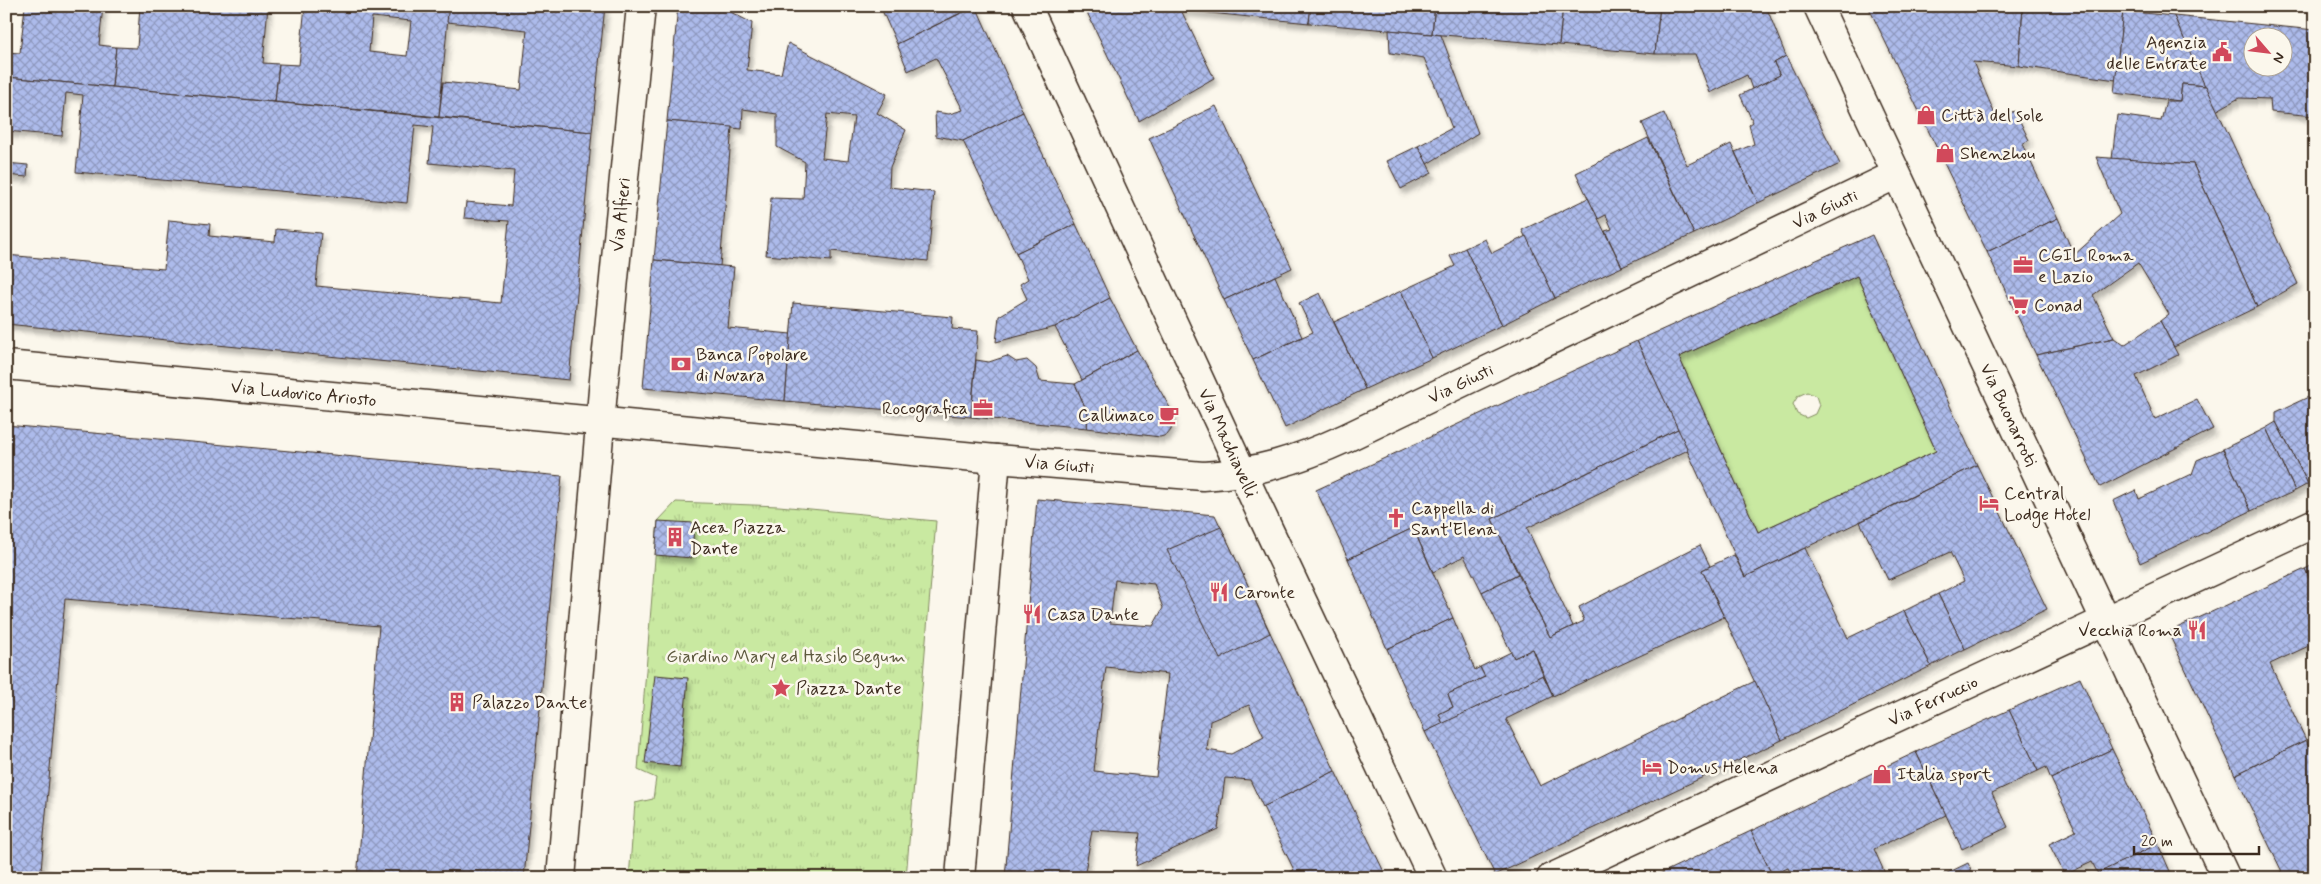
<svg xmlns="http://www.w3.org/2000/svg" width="2321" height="884" viewBox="0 0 2321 884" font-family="Mynerve,sans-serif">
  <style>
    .grass { fill: url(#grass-tufts); stroke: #828a60 }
    .garden { fill: #c9e9a1; stroke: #828a60; fill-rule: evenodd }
    .building { fill: url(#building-cross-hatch); stroke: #3b2a1e; fill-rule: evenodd; filter: url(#shadow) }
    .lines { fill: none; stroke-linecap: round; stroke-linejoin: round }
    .street-casing { stroke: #3b2a1e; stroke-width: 31 }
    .street { stroke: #fbf7ec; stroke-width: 28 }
    .labels { text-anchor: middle; stroke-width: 5; stroke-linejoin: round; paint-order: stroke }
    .poi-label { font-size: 18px; fill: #3b2a1e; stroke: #fbf7ec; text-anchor: start }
    .street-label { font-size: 18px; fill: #3b2a1e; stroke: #fbf7ec }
    .park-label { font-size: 18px; fill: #5e5a3f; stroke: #fbf7ec }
  </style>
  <defs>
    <pattern id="grass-tufts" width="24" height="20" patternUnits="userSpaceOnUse" patternTransform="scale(1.25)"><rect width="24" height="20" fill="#c9e9a1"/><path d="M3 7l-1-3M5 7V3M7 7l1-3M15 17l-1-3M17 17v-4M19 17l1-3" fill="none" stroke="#aec88a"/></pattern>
    <pattern id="building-cross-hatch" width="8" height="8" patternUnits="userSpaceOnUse" patternTransform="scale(1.25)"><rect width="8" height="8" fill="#adbbeb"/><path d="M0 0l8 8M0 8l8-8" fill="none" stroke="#8e98be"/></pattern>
    <filter id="shadow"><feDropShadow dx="3" dy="5.5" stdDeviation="2.5" flood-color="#0004"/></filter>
  </defs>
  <rect width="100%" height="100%" fill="#fbf7ec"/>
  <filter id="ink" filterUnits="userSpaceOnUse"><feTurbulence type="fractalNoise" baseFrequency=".02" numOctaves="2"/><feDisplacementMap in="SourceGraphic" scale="10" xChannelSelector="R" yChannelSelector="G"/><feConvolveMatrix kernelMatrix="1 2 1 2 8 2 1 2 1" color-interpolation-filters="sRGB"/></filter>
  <g filter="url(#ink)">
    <path class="grass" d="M 676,502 L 779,506 L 936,521 L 906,878 L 629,878 L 635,803 L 653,799 L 656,778 L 638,770 L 658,521 Z"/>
    <path class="garden" d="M 1857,276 L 1936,451 L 1758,532 L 1679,357 ZM 1807,392 L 1816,396 L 1819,405 L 1815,414 L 1806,418 L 1797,414 L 1793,404 L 1798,396 Z"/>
    <g class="building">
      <path d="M 25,6 L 103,6 L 99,45 L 116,47 L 112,87 L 6,77 L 6,52 L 20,53 Z"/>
      <path d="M 140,6 L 268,6 L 263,63 L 279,64 L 275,102 L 112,87 L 116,47 L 137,48 Z"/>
      <path d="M 305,6 L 449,6 L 439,117 L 275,102 L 279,64 L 299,65 ZM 372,17 L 411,21 L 407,56 L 369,52 Z"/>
      <path d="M 449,6 L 605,6 L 592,132 L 439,117 L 443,82 L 521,90 L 527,30 L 447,22 Z"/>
      <path d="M 678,6 L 719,6 L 752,23 L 747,70 L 781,74 L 788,43 L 887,94 L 877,113 L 906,130 L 890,167 L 889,187 L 934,192 L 928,261 L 831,251 L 831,261 L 766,255 L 771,198 L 803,199 L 805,162 L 777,147 L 777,114 L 743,109 L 742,129 L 667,121 ZM 827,114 L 854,117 L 848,161 L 822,158 Z"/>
      <path d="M 880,6 L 975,6 L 897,44 Z"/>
      <path d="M 976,6 L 1023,112 L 963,141 L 936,136 L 935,112 L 949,114 L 963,110 L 936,58 L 908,71 L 897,44 Z"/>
      <path d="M 1084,6 L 1211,6 L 1210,13 L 1181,10 L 1214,78 L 1139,121 Z"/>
      <path d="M 1211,6 L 1311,6 L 1309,23 L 1210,13 Z"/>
      <path d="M 1311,6 L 1435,6 L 1432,34 L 1309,23 Z"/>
      <path d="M 1435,6 L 1563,6 L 1559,45 L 1432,34 Z"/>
      <path d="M 1563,6 L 1660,6 L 1655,54 L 1559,45 Z"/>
      <path d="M 1660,6 L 1766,6 L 1786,56 L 1774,63 L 1780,75 L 1752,89 L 1747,75 L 1710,93 L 1695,54 L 1655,54 Z"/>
      <path d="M 1868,6 L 2023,6 L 2019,66 L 1973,62 L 1996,117 L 2015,111 L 2029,140 L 2022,144 L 2058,218 L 1987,252 Z"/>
      <path d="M 2023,6 L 2092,6 L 2123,11 L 2116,80 L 2019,66 Z"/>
      <path d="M 2123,11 L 2174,16 L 2206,86 L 2182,84 L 2180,101 L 2114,93 Z"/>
      <path d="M 2174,16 L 2315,30 L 2315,67 L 2311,91 L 2315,91 L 2315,116 L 2271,112 L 2270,99 L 2239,98 L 2216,111 ZM 2254,38 L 2284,38 L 2284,68 L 2254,68 Z"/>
      <path d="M 1389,30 L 1441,35 L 1478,133 L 1427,164 L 1418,146 L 1452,128 L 1424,58 L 1390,53 Z"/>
      <path d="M 1786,56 L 1840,164 L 1758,203 L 1735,152 L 1754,144 L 1749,125 L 1753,122 L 1740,95 L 1780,75 L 1774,63 Z"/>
      <path d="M 6,77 L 592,132 L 569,380 L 6,324 L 6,255 L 164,269 L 169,220 L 210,224 L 209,236 L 275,242 L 276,229 L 321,233 L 316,286 L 501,303 L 509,221 L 464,218 L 466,202 L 511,206 L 514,171 L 429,163 L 433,127 L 415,125 L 407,203 L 76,172 L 83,95 L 66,93 L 62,136 L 6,131 Z"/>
      <path d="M 2182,84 L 2206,86 L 2298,284 L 2257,307 L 2193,164 L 2112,159 L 2117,115 L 2161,121 L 2166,101 L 2180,101 Z"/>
      <path d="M 1216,106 L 1292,268 L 1224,300 L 1149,138 Z"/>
      <path d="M 1023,112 L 1076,224 L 1016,253 L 963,141 Z"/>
      <path d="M 1664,113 L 1687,165 L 1731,144 L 1758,203 L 1694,234 L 1642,123 Z"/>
      <path d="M 667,121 L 732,127 L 720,266 L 654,260 Z"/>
      <path d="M 1648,138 L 1694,234 L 1622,267 L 1605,231 L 1612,229 L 1606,215 L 1598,219 L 1576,173 Z"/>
      <path d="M 1418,146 L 1432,173 L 1401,189 L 1387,161 Z"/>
      <path d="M 2096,157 L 2193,164 L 2257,307 L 2174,347 L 2160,321 L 2169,314 L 2138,263 L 2093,295 L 2114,338 L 2036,355 L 1987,252 L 2058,218 L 2074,255 L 2120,214 Z"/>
      <path d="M 6,163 L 28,165 L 27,177 L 6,175 Z"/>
      <path d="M 1588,198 L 1622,267 L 1555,298 L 1522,230 Z"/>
      <path d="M 1076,224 L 1110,298 L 1055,327 L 996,342 L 999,316 L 1027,299 L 1020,284 L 1028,279 L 1016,253 Z"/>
      <path d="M 1872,235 L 1977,465 L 1745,577 L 1637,341 ZM 1857,276 L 1936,451 L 1758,532 L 1679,357 Z"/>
      <path d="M 1526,236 L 1555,298 L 1502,325 L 1465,248 L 1485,239 L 1492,253 Z"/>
      <path d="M 1465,248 L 1502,325 L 1432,358 L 1401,291 L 1455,266 L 1450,256 Z"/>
      <path d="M 654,260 L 734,267 L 728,328 L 791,334 L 785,401 L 643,388 Z"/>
      <path d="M 1275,276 L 1302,337 L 1253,360 L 1224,300 Z"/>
      <path d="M 1401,291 L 1432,358 L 1365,389 L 1334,322 Z"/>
      <path d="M 1320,293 L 1365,389 L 1285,428 L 1253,360 L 1313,332 L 1299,303 Z"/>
      <path d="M 1110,298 L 1137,350 L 1082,380 L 1055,327 Z"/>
      <path d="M 793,303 L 953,317 L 952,329 L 978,331 L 971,417 L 785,401 Z"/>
      <path d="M 2160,321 L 2178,355 L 2136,376 L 2155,419 L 2197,399 L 2213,429 L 2100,487 L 2036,355 L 2114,338 L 2124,345 Z"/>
      <path d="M 1637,341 L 1678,429 L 1492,519 L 1518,574 L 1482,592 L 1464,556 L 1433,572 L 1413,528 L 1348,559 L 1316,490 Z"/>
      <path d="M 1137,350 L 1173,413 L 1171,430 L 1167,435 L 1160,437 L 1087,428 L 1088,414 L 1075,384 Z"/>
      <path d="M 1007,356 L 1016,362 L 1027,360 L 1036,368 L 1040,381 L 1075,384 L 1088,414 L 1087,428 L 971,417 L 976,360 L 989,362 Z"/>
      <path d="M 2315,394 L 2315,481 L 2308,484 L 2276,422 L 2276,412 Z"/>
      <path d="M 2276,422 L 2308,484 L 2295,491 L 2266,428 Z"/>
      <path d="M 6,425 L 562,476 L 524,878 L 357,878 L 379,626 L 65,599 L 41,870 L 133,878 L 6,878 Z"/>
      <path d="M 2266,428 L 2295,491 L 2251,511 L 2223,449 Z"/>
      <path d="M 1678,429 L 1688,450 L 1527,528 L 1573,626 L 1550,637 L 1492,519 Z"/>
      <path d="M 2223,449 L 2251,511 L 2140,563 L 2113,501 L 2136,490 L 2139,499 L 2192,474 L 2197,460 Z"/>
      <path d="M 1977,465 L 2047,609 L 1965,649 L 1938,594 L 1964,581 L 1950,552 L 1888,580 L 1860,522 Z"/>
      <path d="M 1037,499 L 1215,515 L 1335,771 L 1263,807 L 1250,780 L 1225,778 L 1218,829 L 1136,866 L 1140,833 L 1092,830 L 1084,878 L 1005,878 ZM 1115,580 L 1154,584 L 1163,608 L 1153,626 L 1110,623 ZM 1106,667 L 1168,674 L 1156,777 L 1094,771 ZM 1249,705 L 1264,737 L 1231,754 L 1207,750 L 1210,721 Z"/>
      <path d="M 658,521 L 694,523 L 692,558 L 655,555 Z"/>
      <path d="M 1221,527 L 1270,633 L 1220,659 L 1167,550 Z"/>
      <path d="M 1413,528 L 1453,618 L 1387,649 L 1348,559 Z"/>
      <path d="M 1700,545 L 1710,566 L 1702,570 L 1724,617 L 1553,696 L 1533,649 L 1514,658 L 1482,592 L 1518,574 L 1550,637 L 1584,621 L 1579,607 Z"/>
      <path d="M 1805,548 L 1848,638 L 1904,611 L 1931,666 L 1782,740 L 1702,570 L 1734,555 L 1745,577 Z"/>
      <path d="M 2315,564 L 2315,590 L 2305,569 Z"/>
      <path d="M 2305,569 L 2315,590 L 2315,643 L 2270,664 L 2306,740 L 2235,775 L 2168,632 Z"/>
      <path d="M 1938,594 L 1965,649 L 1931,666 L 1904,611 Z"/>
      <path d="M 1453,618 L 1475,670 L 1480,667 L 1485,677 L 1448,694 L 1453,707 L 1439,714 L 1443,724 L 1425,732 L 1387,649 Z"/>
      <path d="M 1533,649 L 1543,675 L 1443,724 L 1439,714 L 1453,707 L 1448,694 L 1485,677 L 1480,667 L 1511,652 L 1514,658 Z"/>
      <path d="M 655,675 L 688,678 L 680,767 L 645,763 Z"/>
      <path d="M 1543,675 L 1553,696 L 1506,719 L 1540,786 L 1755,681 L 1782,740 L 1495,875 L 1425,732 Z"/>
      <path d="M 2080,678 L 2112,749 L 2051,779 L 2046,767 L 2038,771 L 2009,710 Z"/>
      <path d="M 2009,710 L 2038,771 L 1992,793 L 2008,827 L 1962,849 L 1916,752 Z"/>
      <path d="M 2306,740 L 2315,758 L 2315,878 L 2285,878 L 2235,775 Z"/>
      <path d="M 2112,749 L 2158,844 L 2098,874 L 2092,862 L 2065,875 L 2049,844 L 2076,831 L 2051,779 Z"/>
      <path d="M 1916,752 L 1946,815 L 1874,849 L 1887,878 L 1793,878 L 1788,868 L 1772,875 L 1751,831 Z"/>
      <path d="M 1335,771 L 1387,878 L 1279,878 L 1294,870 L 1263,807 Z"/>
      <path d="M 1751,831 L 1772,875 L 1767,878 L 1651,878 Z"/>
      <path d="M 2158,844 L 2173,878 L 2093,878 L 2092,876 Z"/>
      <path d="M 1968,863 L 1975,878 L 1937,878 Z"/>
    </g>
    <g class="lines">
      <defs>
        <g id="street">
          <path id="s1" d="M 1027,6 L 1259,509 L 1433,878"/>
          <path id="s2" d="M 1818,6 L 2226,878"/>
          <path id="s3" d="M 6,365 L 996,459 L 1203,476 C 1256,473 1298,460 1346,438 L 1895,175"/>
          <path id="s4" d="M 561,878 L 603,390 L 641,6"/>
          <path d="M 960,878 L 996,459"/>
          <path id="s5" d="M 1551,878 L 2315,523"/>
        </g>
      </defs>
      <use href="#street" class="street-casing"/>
      <use href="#street" class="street"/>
    </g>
  </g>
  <defs>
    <symbol id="civic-bare" viewBox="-9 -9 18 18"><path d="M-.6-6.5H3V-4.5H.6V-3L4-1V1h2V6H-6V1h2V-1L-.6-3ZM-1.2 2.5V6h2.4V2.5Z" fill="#d1495b" stroke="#fbf7ec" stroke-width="2.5" paint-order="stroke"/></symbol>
    <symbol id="shop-bare" viewBox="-9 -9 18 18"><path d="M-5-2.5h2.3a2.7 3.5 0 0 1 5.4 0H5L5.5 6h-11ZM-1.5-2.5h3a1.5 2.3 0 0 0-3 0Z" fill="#d1495b" stroke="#fbf7ec" stroke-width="2.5" paint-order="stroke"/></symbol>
    <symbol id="office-bare" viewBox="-9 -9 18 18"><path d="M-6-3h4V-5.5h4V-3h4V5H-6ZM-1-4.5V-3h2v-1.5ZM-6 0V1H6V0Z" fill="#d1495b" stroke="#fbf7ec" stroke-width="2.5" paint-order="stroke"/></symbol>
    <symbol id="supermarket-bare" viewBox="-9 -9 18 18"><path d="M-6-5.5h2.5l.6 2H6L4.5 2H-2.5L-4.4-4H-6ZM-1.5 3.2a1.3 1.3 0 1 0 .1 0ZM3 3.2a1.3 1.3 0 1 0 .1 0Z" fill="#d1495b" stroke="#fbf7ec" stroke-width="2.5" paint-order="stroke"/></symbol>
    <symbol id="bank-bare" viewBox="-9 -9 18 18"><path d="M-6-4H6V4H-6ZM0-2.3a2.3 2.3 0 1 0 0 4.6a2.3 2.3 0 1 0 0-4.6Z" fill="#d1495b" stroke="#fbf7ec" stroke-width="2.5" paint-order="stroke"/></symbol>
    <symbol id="cafe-bare" viewBox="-9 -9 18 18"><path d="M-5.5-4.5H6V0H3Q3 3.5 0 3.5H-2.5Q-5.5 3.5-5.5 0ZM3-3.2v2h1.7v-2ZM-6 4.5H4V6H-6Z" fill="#d1495b" stroke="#fbf7ec" stroke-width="2.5" paint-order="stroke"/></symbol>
    <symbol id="hotel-bare" viewBox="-9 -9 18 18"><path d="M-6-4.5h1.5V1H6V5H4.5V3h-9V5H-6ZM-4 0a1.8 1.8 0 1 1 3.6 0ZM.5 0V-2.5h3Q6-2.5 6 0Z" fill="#d1495b" stroke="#fbf7ec" stroke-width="2.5" paint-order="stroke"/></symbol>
    <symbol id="church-bare" viewBox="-9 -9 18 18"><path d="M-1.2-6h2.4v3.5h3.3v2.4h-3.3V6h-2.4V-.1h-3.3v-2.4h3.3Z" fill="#d1495b" stroke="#fbf7ec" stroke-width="2.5" paint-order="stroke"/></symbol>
    <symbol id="building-bare" viewBox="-9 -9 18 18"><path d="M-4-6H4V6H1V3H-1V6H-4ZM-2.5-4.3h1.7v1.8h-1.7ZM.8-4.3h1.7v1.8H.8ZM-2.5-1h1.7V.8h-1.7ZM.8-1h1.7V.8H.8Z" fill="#d1495b" stroke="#fbf7ec" stroke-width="2.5" paint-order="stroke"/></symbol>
    <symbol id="restaurant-bare" viewBox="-9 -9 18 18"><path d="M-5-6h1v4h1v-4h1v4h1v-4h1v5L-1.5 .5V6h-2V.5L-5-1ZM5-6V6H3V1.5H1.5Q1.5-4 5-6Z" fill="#d1495b" stroke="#fbf7ec" stroke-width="2.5" paint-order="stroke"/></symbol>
    <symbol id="sight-bare" viewBox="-9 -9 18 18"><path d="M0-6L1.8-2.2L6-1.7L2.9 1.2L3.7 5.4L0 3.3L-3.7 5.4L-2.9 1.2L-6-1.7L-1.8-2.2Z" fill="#d1495b" stroke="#fbf7ec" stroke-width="2.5" paint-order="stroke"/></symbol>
  </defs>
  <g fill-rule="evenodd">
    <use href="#civic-bare" x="2208" y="38" width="28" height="28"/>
    <use href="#shop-bare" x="1912" y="101" width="28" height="28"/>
    <use href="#shop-bare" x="1931" y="139" width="28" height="28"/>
    <use href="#office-bare" x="2009" y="251" width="28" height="28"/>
    <use href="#supermarket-bare" x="2005" y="291" width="28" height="28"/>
    <use href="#bank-bare" x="667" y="350" width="28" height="28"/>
    <use href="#office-bare" x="969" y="394" width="28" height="28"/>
    <use href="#cafe-bare" x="1155" y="401" width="28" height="28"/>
    <use href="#hotel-bare" x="1975" y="489" width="28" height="28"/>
    <use href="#church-bare" x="1382" y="504" width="28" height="28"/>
    <use href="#building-bare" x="661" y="523" width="28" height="28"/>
    <use href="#restaurant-bare" x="1205" y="578" width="28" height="28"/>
    <use href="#restaurant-bare" x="1018" y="600" width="28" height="28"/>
    <use href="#restaurant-bare" x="2183" y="616" width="28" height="28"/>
    <use href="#sight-bare" x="767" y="674" width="28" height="28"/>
    <use href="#building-bare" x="443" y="688" width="28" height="28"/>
    <use href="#hotel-bare" x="1638" y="753" width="28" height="28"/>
    <use href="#shop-bare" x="1868" y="760" width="28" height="28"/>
  </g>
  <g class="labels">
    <g class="poi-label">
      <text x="2207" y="48" text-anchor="end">Agenzia<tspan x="2207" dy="21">delle Entrate</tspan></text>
      <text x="1941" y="121">Città del sole</text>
      <text x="1960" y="159">Shenzhou</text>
      <text x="2038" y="261">CGIL Roma<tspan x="2038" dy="21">e Lazio</tspan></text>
      <text x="2034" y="311">Conad</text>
      <text x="696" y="360">Banca Popolare<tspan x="696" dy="21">di Novara</tspan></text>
      <text x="968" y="414" text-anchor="end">Rocografica</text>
      <text x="1154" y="421" text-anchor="end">Callimaco</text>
      <text x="2004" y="499">Central<tspan x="2004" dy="21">Lodge Hotel</tspan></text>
      <text x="1411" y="514">Cappella di<tspan x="1411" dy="21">Sant'Elena</tspan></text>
      <text x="690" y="533">Acea Piazza<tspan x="690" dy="21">Dante</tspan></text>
      <text x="1234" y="598">Caronte</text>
      <text x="1047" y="620">Casa Dante</text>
      <text x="2182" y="636" text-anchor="end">Vecchia Roma</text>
      <text x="796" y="694">Piazza Dante</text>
      <text x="472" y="708">Palazzo Dante</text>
      <text x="1667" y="773">Domus Helena</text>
      <text x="1897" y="780">Italia sport</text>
    </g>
    <g class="street-label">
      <text dy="6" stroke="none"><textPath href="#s3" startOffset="1882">Via Giusti</textPath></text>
      <text dy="6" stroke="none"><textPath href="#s4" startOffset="666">Via Alfieri</textPath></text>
      <text dy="6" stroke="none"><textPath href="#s3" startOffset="1478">Via Giusti</textPath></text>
      <text dy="6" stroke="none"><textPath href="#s3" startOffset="299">Via Ludovico Ariosto</textPath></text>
      <text dy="6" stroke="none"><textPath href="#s2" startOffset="451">Via Buonarroti</textPath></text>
      <text dy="6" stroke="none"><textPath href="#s1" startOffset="481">Via Machiavelli</textPath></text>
      <text dy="6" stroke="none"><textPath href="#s3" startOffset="1058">Via Giusti</textPath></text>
      <text dy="6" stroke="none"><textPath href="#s5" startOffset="421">Via Ferruccio</textPath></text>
    </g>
    <g class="park-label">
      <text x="786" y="662">Giardino Mary ed Hasib Begum</text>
    </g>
  </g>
  <rect width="2321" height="884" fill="none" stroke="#fbf7ec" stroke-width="25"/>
  <rect x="12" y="12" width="2296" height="859" fill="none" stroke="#3b2a1e" stroke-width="2" filter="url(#ink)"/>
  <g transform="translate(2268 52) rotate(118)"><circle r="24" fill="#fbf7ec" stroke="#aea59a"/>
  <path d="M0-4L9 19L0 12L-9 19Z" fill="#d1495b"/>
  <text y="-8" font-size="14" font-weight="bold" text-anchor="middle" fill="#3b2a1e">N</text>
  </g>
  <path d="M2134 846v8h125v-8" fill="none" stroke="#3b2a1e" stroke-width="2.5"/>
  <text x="2141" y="846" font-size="15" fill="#3b2a1e" stroke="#fbf7ec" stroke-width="4" paint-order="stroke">20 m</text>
</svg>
